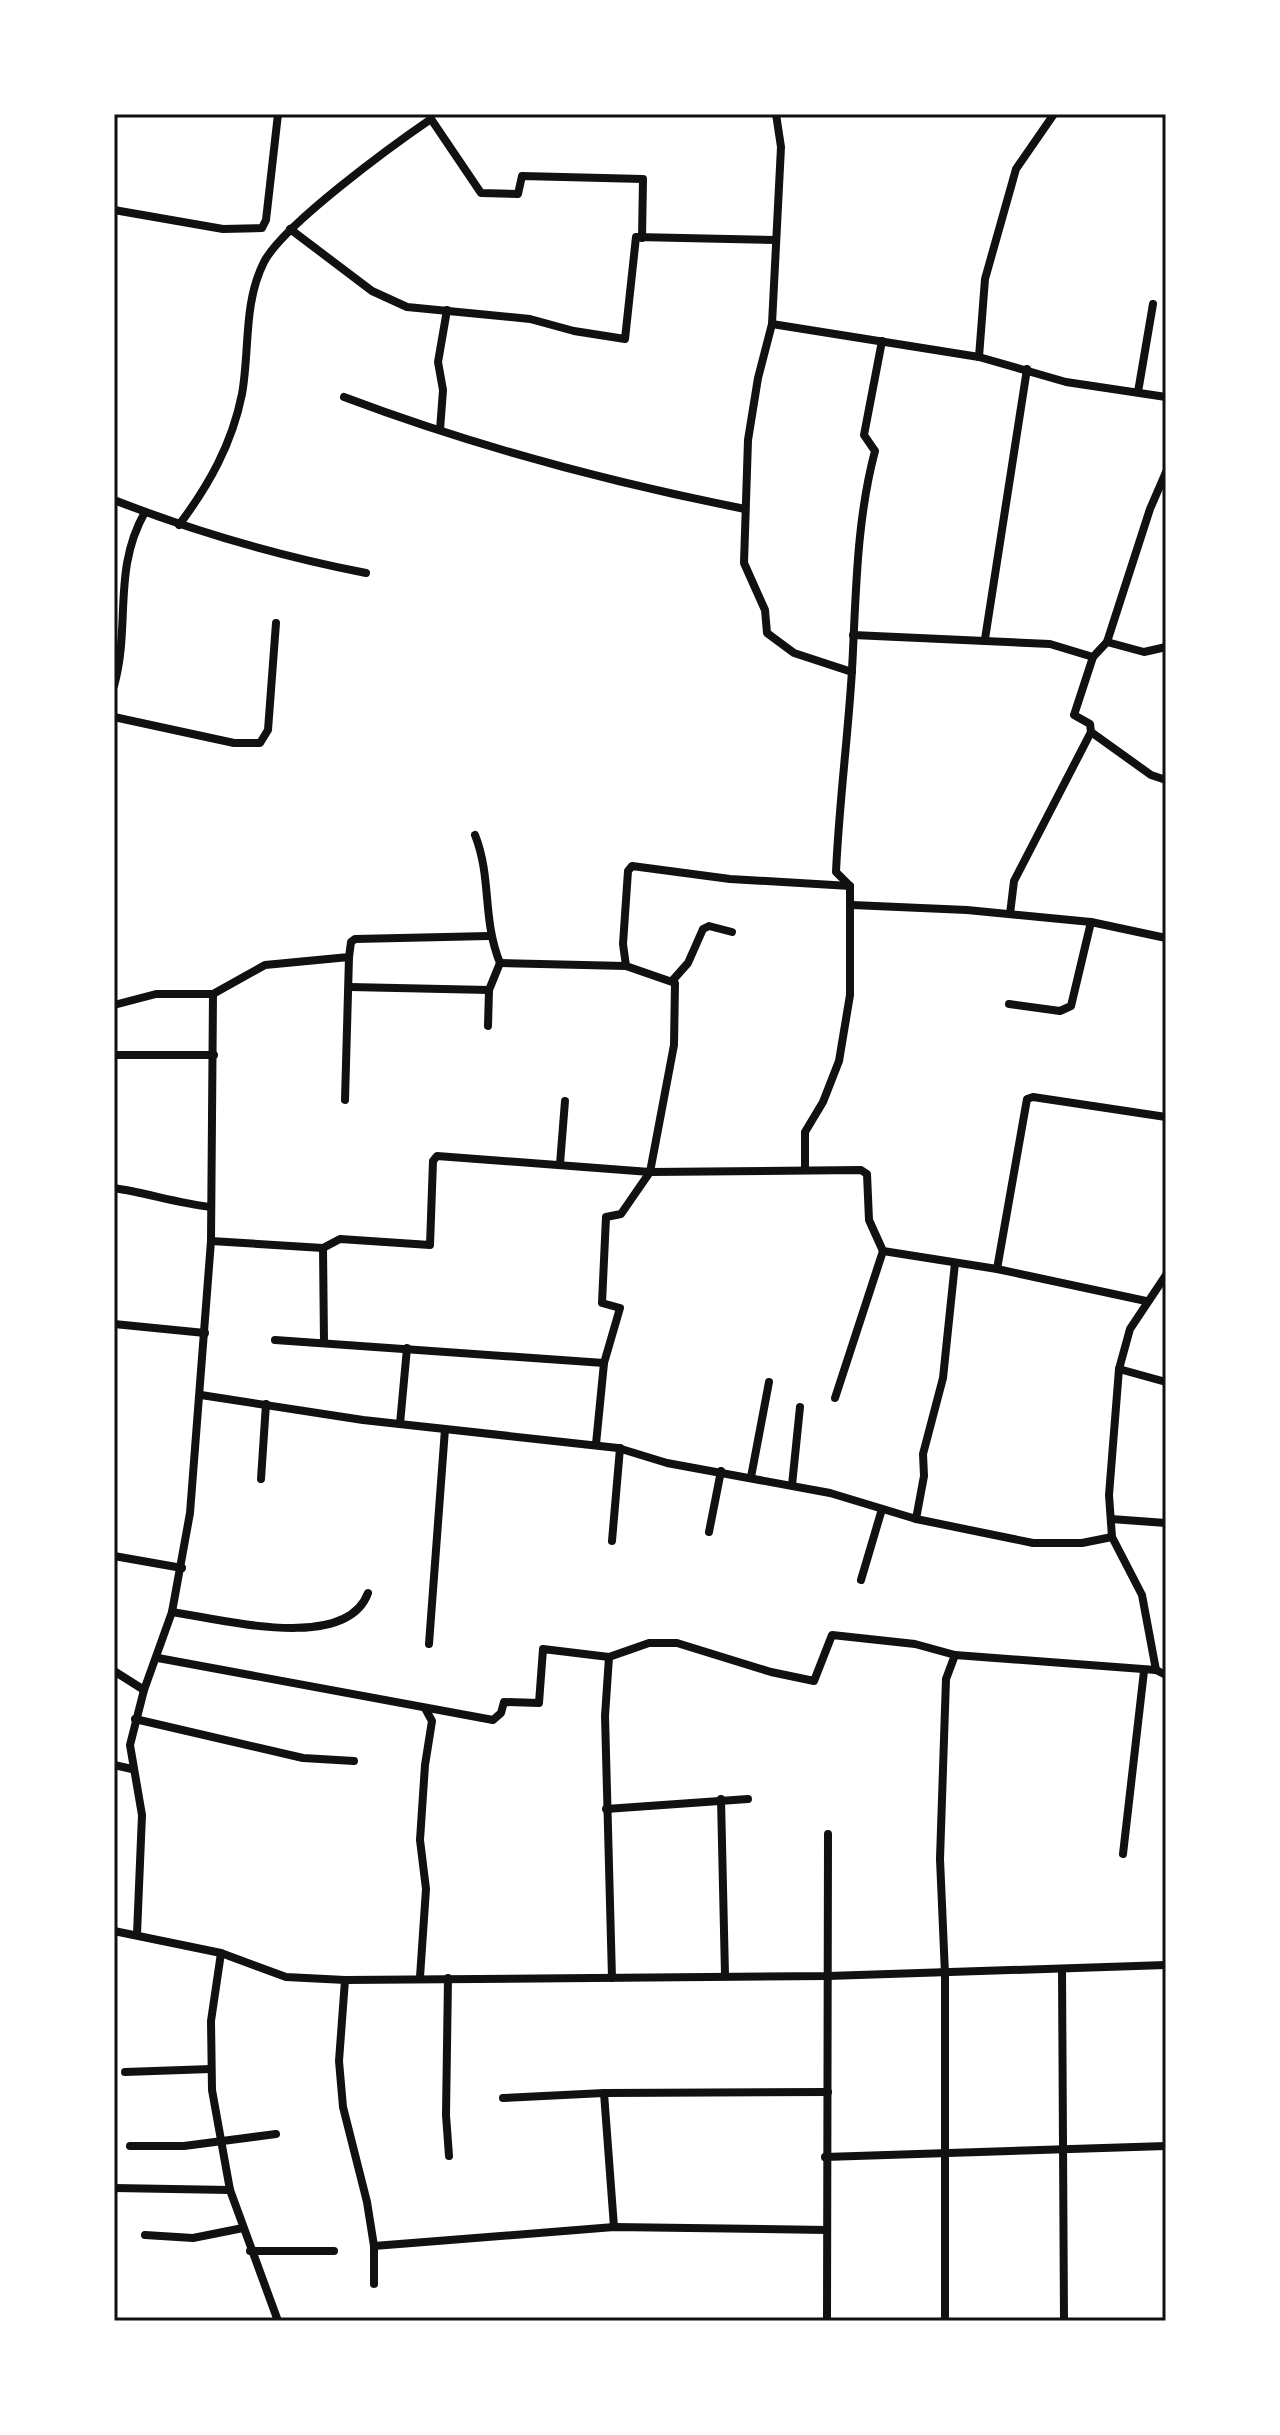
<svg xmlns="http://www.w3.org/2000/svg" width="1280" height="2435" viewBox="0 0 1280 2435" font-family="'Roboto Condensed',sans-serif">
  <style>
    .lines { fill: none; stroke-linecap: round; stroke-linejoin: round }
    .minor { stroke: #111; stroke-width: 8 }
    .neatline { fill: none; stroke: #111; stroke-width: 3 }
  </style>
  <rect width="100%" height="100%" fill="#fff"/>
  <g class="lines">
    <g class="minor">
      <path d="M 776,114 L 781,147 L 772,324 L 758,378 L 748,440 L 744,563 L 765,610 L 767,633 L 794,653 L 852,672"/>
      <path d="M 114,210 L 223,229 L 262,228 L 266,220 L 278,114"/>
      <path d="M 290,229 L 372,291 L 407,307 L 530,319 L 574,331 L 625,339 L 636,237 L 775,240"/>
      <path d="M 772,324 L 979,357 L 1066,382 L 1166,397"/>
      <path d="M 979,357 L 985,279 L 1016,169 L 1054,114"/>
      <path d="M 1138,392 L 1153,304"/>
      <path d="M 344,397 C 474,446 609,482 745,509"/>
      <path d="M 440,430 L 443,390 L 438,362 L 447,310"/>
      <path d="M 1166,472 L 1150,509 L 1107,642 L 1093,657 L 1074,715 L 1090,724 L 1091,732 L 1151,775 L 1166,780"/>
      <path d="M 114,500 C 196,532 279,556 366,573"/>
      <path d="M 179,525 C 209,485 232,444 242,394 C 250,349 243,304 264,262 C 283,225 393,145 431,119 L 481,193 L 518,194 L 522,176 L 643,179 L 642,238"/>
      <path d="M 853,635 L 1050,644 L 1093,657"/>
      <path d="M 985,639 L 1027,369"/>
      <path d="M 1107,642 L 1144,652 L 1166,647"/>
      <path d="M 114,686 C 131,625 112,570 145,512"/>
      <path d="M 114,717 L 234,743 L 260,743 L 268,730 L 276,623"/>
      <path d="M 475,835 C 492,878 482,919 500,963 L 489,990 L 488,1026"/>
      <path d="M 852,905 L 967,910 L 1091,922 L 1166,938"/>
      <path d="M 1010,914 L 1014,881 L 1091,732"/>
      <path d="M 500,963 L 626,966"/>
      <path d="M 672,981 L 688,963 L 703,929 L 709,926 L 732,932"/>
      <path d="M 350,987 L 489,990"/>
      <path d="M 1009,1004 L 1060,1011 L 1071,1006 L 1091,922"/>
      <path d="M 114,1005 L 156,994 L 213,994 L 265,965 L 349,957 L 351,942 L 355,939 L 489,936"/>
      <path d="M 114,1055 L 214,1055"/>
      <path d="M 345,1100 L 349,957"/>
      <path d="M 560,1164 L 565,1101"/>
      <path d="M 805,1169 L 805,1132 L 823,1102 L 839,1061 L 850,995 L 850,886 L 836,872 C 839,804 848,737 852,670 C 856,597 856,522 875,451 L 864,435 L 882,341"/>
      <path d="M 114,1188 C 147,1193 177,1203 211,1207"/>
      <path d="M 211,1241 L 323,1248 L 340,1239 L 430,1245 L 433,1161 L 437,1156 L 650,1172 L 861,1170 L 867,1174 L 869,1220 L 883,1251 L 997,1269 L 1146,1301"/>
      <path d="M 323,1248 L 324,1342"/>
      <path d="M 997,1269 L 1027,1099 L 1033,1097 L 1166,1117"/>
      <path d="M 114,1324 L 205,1333"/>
      <path d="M 275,1340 L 604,1363"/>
      <path d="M 1119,1369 L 1166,1382"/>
      <path d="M 201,1395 L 363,1420 L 618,1448 L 667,1463 L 830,1493 L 916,1519 L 1033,1543 L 1082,1543 L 1112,1537"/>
      <path d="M 835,1398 L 883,1251"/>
      <path d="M 400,1424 L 407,1348"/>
      <path d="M 596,1444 L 604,1363 L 620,1308 L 602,1303 L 606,1217 L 621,1214 L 650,1172 L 674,1045 L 675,983 L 626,966 L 623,944 L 628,871 L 632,866 L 730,879 L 850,886"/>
      <path d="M 751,1477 L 769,1382"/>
      <path d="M 261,1479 L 266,1404"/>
      <path d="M 792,1485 L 800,1407"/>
      <path d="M 916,1519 L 924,1476 L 923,1454 L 943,1378 L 955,1263"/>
      <path d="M 1111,1519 L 1166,1523"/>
      <path d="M 709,1532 L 721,1471"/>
      <path d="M 612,1541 L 620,1448"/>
      <path d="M 114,1556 L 182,1568"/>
      <path d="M 861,1580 L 882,1509"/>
      <path d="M 172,1612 C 221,1619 346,1653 368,1593"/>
      <path d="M 429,1644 L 445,1429"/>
      <path d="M 609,1657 L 605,1716 L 612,1978"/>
      <path d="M 158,1658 L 493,1720 L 501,1713 L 504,1702 L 539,1703 L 543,1649 L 609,1657 L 649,1643 L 677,1643 L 771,1672 L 814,1681 L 832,1635 L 915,1644 L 955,1655 L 1156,1670 L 1166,1675"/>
      <path d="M 1156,1670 L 1142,1595 L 1112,1537 L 1109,1495 L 1119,1369 L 1130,1329 L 1166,1275"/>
      <path d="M 114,1671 L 144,1690"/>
      <path d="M 135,1719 L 303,1758 L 354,1761"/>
      <path d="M 114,1765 L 132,1769"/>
      <path d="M 721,1799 L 725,1975"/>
      <path d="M 606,1809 L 748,1799"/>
      <path d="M 1123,1854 L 1144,1671"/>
      <path d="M 114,1931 L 221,1953 L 286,1977 L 345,1980 L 828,1976 L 1166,1965"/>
      <path d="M 137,1934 L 142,1815 L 130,1745 L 144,1690 L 172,1612 L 190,1513 L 211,1241 L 213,994"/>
      <path d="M 221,1953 L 211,2021 L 212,2090 L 230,2190 L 278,2321"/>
      <path d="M 1062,1969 L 1064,2321"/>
      <path d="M 420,1977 L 426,1889 L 420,1840 L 425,1765 L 432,1721 L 426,1710"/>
      <path d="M 448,1978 L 446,2115 L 449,2156"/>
      <path d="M 345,1980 L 339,2061 L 343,2107 L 367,2202 L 374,2246 L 374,2284"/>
      <path d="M 125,2072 L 211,2069"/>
      <path d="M 604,2093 L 614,2227"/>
      <path d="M 503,2098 L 604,2093 L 828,2092"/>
      <path d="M 130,2146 L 184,2146 L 276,2134"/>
      <path d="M 825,2157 L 1166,2146"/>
      <path d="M 114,2188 L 230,2190"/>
      <path d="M 145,2235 L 193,2238 L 243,2228"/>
      <path d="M 374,2246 L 614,2227 L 827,2230"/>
      <path d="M 250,2251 L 334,2251"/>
      <path d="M 827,2321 L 828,1834"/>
      <path d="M 945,2321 L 945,1974 L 940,1859 L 946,1679 L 955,1655"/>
    </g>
  </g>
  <rect width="1280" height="2435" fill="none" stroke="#ffffff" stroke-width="232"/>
  <rect x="116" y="116" width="1048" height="2203" class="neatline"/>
</svg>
